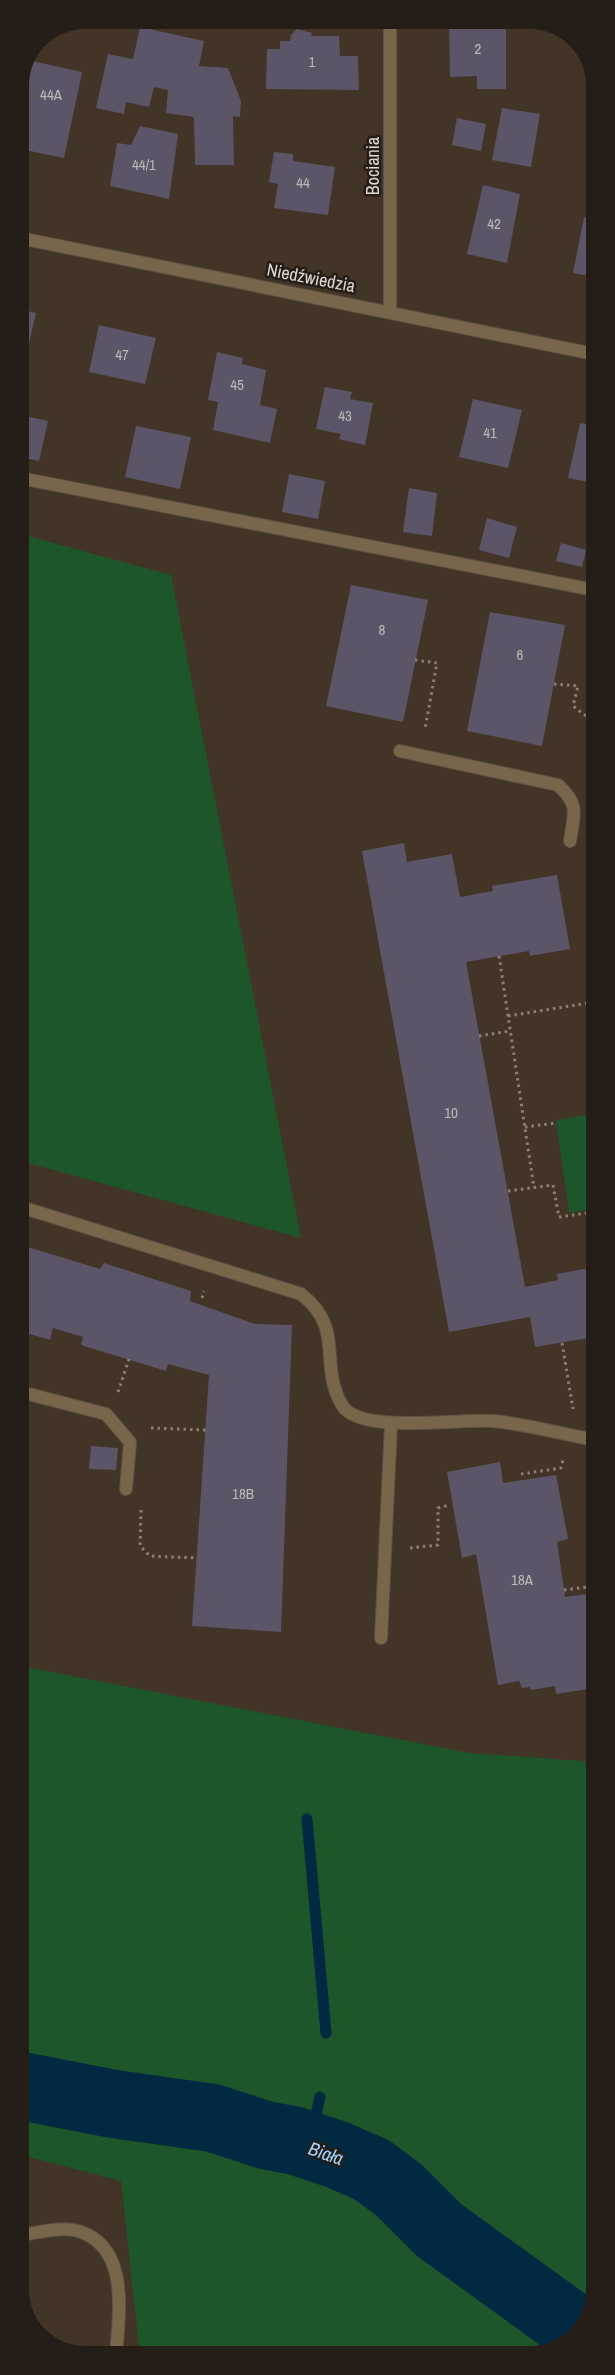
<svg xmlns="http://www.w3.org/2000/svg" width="615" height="2375" viewBox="0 0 615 2375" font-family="'Archivo Narrow',sans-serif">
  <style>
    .green { fill: #1d562b }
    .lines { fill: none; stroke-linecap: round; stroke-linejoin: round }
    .stream { stroke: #022942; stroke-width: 11 }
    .river { stroke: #022942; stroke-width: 68 }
    .building { fill: #5c5567 }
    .minor-casing { stroke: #5e5145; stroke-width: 14 }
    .path { stroke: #8c8076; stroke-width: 3; stroke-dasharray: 2.5 4; stroke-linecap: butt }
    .minor { stroke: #78664a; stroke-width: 12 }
    .labels { text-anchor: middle; stroke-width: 5; stroke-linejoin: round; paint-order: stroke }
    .number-label { font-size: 15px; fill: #bfb6b5 }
    .street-label { font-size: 18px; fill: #e0d7cf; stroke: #241d18 }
    .water-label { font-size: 19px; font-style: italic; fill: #a0d5ff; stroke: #241d18 }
  </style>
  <rect width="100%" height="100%" fill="#423427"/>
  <g class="green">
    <path d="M 20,534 L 171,575 L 301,1238 L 21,1161 Z"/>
    <path d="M 594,1114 L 594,1209 L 569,1213 L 556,1120 Z"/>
    <path d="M 21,1666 L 469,1753 L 595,1762 L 595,2291 L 579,2333 L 543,2354 L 140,2355 L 121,2181 L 21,2155 Z"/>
  </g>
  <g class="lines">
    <g class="stream">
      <path d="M 307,1819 L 326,2033"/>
      <path d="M 309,2145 L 320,2097"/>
    </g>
    <path class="river" d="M 21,2086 L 114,2104 L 213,2118 L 265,2135 L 296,2141 L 338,2155 L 372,2170 L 399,2190 L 439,2230 L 580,2332"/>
  </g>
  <g class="building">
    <path d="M 85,20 L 99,20 L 97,26 L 85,22 L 84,25 L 78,23 Z"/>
    <path d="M 506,20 L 506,89 L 477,89 L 477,76 L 450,77 L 449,21 Z"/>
    <path d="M 140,27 L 204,41 L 199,66 L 228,68 L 241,101 L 240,117 L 233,116 L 234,165 L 195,165 L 194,117 L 166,113 L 168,90 L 154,87 L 149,107 L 126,102 L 124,114 L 96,108 L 108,54 L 133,59 Z"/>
    <path d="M 297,29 L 312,33 L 311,36 L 339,36 L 340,56 L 358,56 L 359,90 L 266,89 L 267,49 L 280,49 L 280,41 L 290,41 L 291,35 Z"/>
    <path d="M 32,61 L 82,72 L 64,158 L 20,149 L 20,118 Z"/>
    <path d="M 502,108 L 540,114 L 531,167 L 492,160 Z"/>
    <path d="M 457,118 L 486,124 L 481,151 L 452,145 Z"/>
    <path d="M 140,126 L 178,134 L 169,199 L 110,186 L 117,143 L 131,145 Z"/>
    <path d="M 274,152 L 293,154 L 293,161 L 335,167 L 328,215 L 274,208 L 278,184 L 269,182 Z"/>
    <path d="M 483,185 L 520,194 L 507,263 L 467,254 Z"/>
    <path d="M 584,217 L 594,220 L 594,277 L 573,273 Z"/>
    <path d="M 20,309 L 36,313 L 21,378 L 20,378 Z"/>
    <path d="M 99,325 L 156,338 L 145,384 L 89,372 Z"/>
    <path d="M 217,352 L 243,358 L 242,364 L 266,370 L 260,405 L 277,409 L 270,443 L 213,430 L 218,402 L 208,400 Z"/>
    <path d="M 325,387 L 352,392 L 350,399 L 373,403 L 365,445 L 339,439 L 341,434 L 316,429 Z"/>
    <path d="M 473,399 L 522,410 L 508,468 L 459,457 Z"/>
    <path d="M 20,415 L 48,421 L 39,461 L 20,457 Z"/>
    <path d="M 580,423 L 594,426 L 594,483 L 568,478 Z"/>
    <path d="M 136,426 L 191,437 L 180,489 L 125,477 Z"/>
    <path d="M 289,474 L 325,481 L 318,519 L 282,512 Z"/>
    <path d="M 409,488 L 437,493 L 432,536 L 403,532 Z"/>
    <path d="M 487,518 L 517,527 L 509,558 L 479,550 Z"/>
    <path d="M 561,543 L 586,550 L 582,567 L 556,561 Z"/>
    <path d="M 351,585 L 428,600 L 403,722 L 326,706 Z"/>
    <path d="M 490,612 L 565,625 L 542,746 L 467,731 Z"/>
    <path d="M 404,843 L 407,862 L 452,854 L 460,897 L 493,891 L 492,886 L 557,875 L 570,949 L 530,956 L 529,951 L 466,962 L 525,1287 L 558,1280 L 557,1274 L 594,1267 L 594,1358 L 592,1359 L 588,1338 L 535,1347 L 530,1317 L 449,1332 L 362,851 Z"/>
    <path d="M 21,1245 L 100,1269 L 104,1263 L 191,1291 L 190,1301 L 255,1324 L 292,1325 L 281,1632 L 192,1626 L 209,1375 L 168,1364 L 166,1371 L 81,1345 L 83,1337 L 53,1328 L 50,1340 L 23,1332 L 21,1339 Z"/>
    <path d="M 91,1446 L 118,1448 L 116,1470 L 89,1469 Z"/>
    <path d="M 500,1462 L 503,1483 L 556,1475 L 568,1539 L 557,1542 L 565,1597 L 595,1593 L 595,1688 L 556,1694 L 555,1686 L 531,1690 L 530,1687 L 522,1688 L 519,1681 L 498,1685 L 476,1554 L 462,1558 L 447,1472 Z"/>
  </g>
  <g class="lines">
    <defs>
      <g id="minor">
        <path d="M 390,20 L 390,312"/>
        <path d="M 20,238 L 594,354"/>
        <path d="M 20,478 L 594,590"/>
        <path d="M 400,751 L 558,785 C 580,805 574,814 570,841"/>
        <path d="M 21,1207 L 301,1294 C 346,1329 318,1364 342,1405 C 359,1435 462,1418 493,1421 C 527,1424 561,1434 595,1440"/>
        <path d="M 21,1392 L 106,1414 L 130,1442 L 126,1489"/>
        <path d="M 381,1638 L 391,1424"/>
        <path d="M 21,2235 C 38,2233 62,2226 78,2231 C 130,2246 119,2314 116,2355"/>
      </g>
    </defs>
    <use href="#minor" class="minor-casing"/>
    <g class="path">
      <path d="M 415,660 L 437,663 L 425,729"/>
      <path d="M 554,684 L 578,686 L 573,706 L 594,722"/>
      <path d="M 499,956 L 534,1188"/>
      <path d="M 508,1016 L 594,1002"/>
      <path d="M 479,1036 L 510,1031"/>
      <path d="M 525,1127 L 556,1123"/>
      <path d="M 508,1191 L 553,1185 L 559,1217 L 594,1212"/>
      <path d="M 202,1298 L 204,1291"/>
      <path d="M 562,1343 L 573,1409"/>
      <path d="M 118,1392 L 129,1359"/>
      <path d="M 151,1428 L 206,1430"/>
      <path d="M 521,1474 L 561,1468 L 563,1460"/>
      <path d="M 141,1510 L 140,1546 L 150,1556 L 197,1558"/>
      <path d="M 410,1548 L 438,1545 L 438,1508 L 449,1505"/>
      <path d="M 564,1590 L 595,1586"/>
    </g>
    <use href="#minor" class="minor"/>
  </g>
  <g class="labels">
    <g class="number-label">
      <text x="478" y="54">2</text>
      <text x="312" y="67">1</text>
      <text x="51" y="100">44A</text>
      <text x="144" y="170">44/1</text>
      <text x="303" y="188">44</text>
      <text x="494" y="229">42</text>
      <text x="122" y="360">47</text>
      <text x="237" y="390">45</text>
      <text x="345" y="421">43</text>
      <text x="490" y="438">41</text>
      <text x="382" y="635">8</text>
      <text x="520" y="660">6</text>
      <text x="451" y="1118">10</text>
      <text x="243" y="1499">18B</text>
      <text x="522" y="1585">18A</text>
    </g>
    <g class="street-label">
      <text transform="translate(373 166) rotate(-90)" y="6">Bociania</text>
      <text transform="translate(311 278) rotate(11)" y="6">Niedźwiedzia</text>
    </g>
    <g class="water-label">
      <text transform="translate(326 2153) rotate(19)" y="7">Biała</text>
    </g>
  </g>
  <path d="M0 0H615V2375H0ZM85 29H530A56 56 0 0 1 586 85V2290A56 56 0 0 1 530 2346H85A56 56 0 0 1 29 2290V85A56 56 0 0 1 85 29Z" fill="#241d18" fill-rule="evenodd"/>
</svg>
